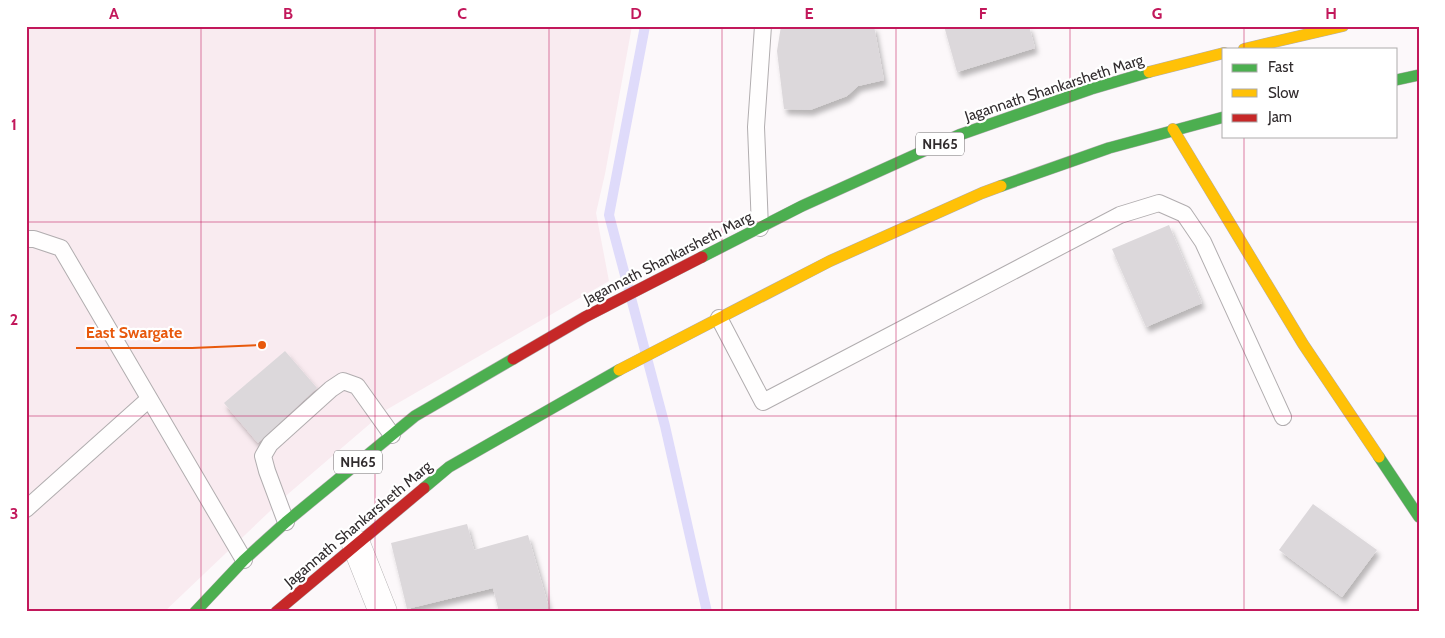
<svg xmlns="http://www.w3.org/2000/svg" width="1445" height="638" viewBox="0 0 1445 638" font-family="Cabin,sans-serif">
  <style>
    .built { fill: #f9ebf0 }
    .lines { fill: none; stroke-linecap: round; stroke-linejoin: round }
    .stream { stroke: #dfdbfa; stroke-width: 10 }
    .building { fill: #dcd8db; filter: url(#shadow) }
    .lane-casing { stroke: #b1adaf; stroke-width: 18 }
    .street-casing { stroke: #b1adaf; stroke-width: 29 }
    .fast-casing { stroke: #b1adaf; stroke-width: 12 }
    .slow-casing { stroke: #b1adaf; stroke-width: 12 }
    .jam-casing { stroke: #b1adaf; stroke-width: 12 }
    .lane { stroke: #fffefe; stroke-width: 16 }
    .street { stroke: #fffefe; stroke-width: 28 }
    .fast { stroke: #4caf50; stroke-width: 11 }
    .slow { stroke: #ffc107; stroke-width: 11 }
    .jam { stroke: #c62828; stroke-width: 11 }
    .grid { fill: none; stroke: #c2185b; stroke-width: 1; stroke-opacity: 0.55 }
    .labels { text-anchor: middle; stroke-width: 4.5; stroke-linejoin: round; paint-order: stroke }
    .shield { fill: #fff; stroke: #6f6b6d; stroke-width: 1 }
    .shield-label { font-size: 14px; font-weight: bold; fill: #312c2e }
    .street-label { font-size: 15px; fill: #312c2e; stroke: #fff }
    .leader { fill: none; stroke: #e8590c; stroke-width: 2 }
    .callout-dot { fill: #e8590c; stroke: #fff; stroke-width: 2 }
    .callout-label { font-size: 16px; text-anchor: middle; font-weight: bold; fill: #e8590c; stroke: #fff; stroke-width: 4.5; stroke-linejoin: round; paint-order: stroke }
    .neatline { fill: none; stroke: #c2185b; stroke-width: 2 }
    .grid-label { font-size: 16px; text-anchor: middle; font-weight: bold; fill: #c2185b }
  </style>
  <defs>
    <filter id="shadow"><feDropShadow dx="3" dy="5.5" stdDeviation="2.5" flood-color="#0004"/></filter>
  </defs>
  <rect width="100%" height="100%" fill="#fcf8fa"/>
  <path class="built" d="M 26,26 L 632,26 L 605,174 L 596,213 L 609,281 L 386,410 L 288,494 L 164,612 L 26,612 Z"/>
  <g class="lines">
    <path class="stream" d="M 645,26 L 609,215 L 665,426 L 707,612"/>
  </g>
  <g class="building">
    <path d="M 781,26 L 874,26 L 884,80 L 858,86 L 847,96 L 810,110 L 784,109 L 777,51 Z"/>
    <path d="M 944,26 L 1029,26 L 1035,48 L 957,72 Z"/>
    <path d="M 1169,225 L 1202,303 L 1146,327 L 1112,249 Z"/>
    <path d="M 285,351 L 317,388 L 258,443 L 224,403 Z"/>
    <path d="M 1313,504 L 1377,550 L 1342,597 L 1279,550 Z"/>
    <path d="M 467,524 L 474,550 L 528,535 L 549,608 L 535,612 L 499,612 L 493,588 L 407,609 L 391,543 Z"/>
  </g>
  <g class="lines">
    <defs>
      <g id="lane">
        <path d="M 760,228 L 756,127 L 763,26"/>
        <path d="M 26,239 L 34,239 L 61,248 L 244,560"/>
        <path d="M 719,318 L 763,402 L 1120,215 L 1159,203 L 1184,214 L 1203,242 L 1283,417"/>
        <path d="M 26,509 L 149,399"/>
        <path d="M 286,522 L 267,471 L 263,456 L 270,444 L 331,389 L 343,381 L 357,386 L 392,435"/>
      </g>
      <path id="street" d="M 356,544 L 383,612"/>
      <g id="fast">
        <path d="M 1396,80 L 1419,75"/>
        <path d="M 1001,186 L 1109,148 L 1224,117"/>
        <path d="M 702,257 L 802,206 L 959,135 L 1091,89 L 1149,72"/>
        <path d="M 1379,457 L 1419,517"/>
        <path d="M 424,488 L 449,467 L 619,370"/>
        <path d="M 195,612 L 244,560 L 286,522 L 415,416 L 513,359"/>
      </g>
      <g id="slow">
        <path d="M 1244,49 L 1343,26"/>
        <path d="M 1149,72 L 1224,53"/>
        <path d="M 1173,129 L 1303,344 L 1379,457"/>
        <path d="M 619,370 L 830,261 L 982,193 L 1001,186"/>
      </g>
      <g id="jam">
        <path d="M 513,359 L 585,317 L 702,257"/>
        <path d="M 276,612 L 424,488"/>
      </g>
    </defs>
    <use href="#lane" class="lane-casing"/>
    <use href="#street" class="street-casing"/>
    <use href="#fast" class="fast-casing"/>
    <use href="#slow" class="slow-casing"/>
    <use href="#jam" class="jam-casing"/>
    <use href="#lane" class="lane"/>
    <use href="#street" class="street"/>
    <use href="#fast" class="fast"/>
    <use href="#slow" class="slow"/>
    <use href="#jam" class="jam"/>
  </g>
  <path class="grid" d="M 201,26 L 201,612M 375,26 L 375,612M 549,26 L 549,612M 722,26 L 722,612M 896,26 L 896,612M 1070,26 L 1070,612M 1244,26 L 1244,49M 1244,136 L 1244,612M 26,222 L 1419,222M 26,416 L 1419,416"/>
  <g class="labels">
    <g class="shield">
      <rect x="916" y="132.5" width="48" height="23" rx="4"/>
      <rect x="334" y="450.5" width="48" height="23" rx="4"/>
    </g>
    <g class="shield-label">
      <text x="940" y="149">NH65</text>
      <text x="358" y="467">NH65</text>
    </g>
    <g class="street-label">
      <text transform="translate(1054 88) rotate(-18)" y="5">Jagannath Shankarsheth Marg</text>
      <text transform="translate(668 258) rotate(-27)" y="5">Jagannath Shankarsheth Marg</text>
      <text transform="translate(358 524) rotate(-40)" y="5">Jagannath Shankarsheth Marg</text>
    </g>
  </g>
  <path class="leader" d="M262 345L192 348H76"/>
  <circle class="callout-dot" cx="262" cy="345" r="5"/>
  <g class="callout-label">
    <text x="134" y="338">East Swargate</text>
  </g>
  <rect width="1445" height="638" fill="none" stroke="#ffffff" stroke-width="55"/>
  <rect x="1222" y="48" width="175" height="90" fill="#ffffff" stroke="#adabab"/>
  <rect x="1232" y="64" width="25" height="8" fill="#4caf50" stroke="#adabab"/>
  <text x="1268" y="72" font-size="15" fill="#312c2e">Fast</text>
  <rect x="1232" y="89" width="25" height="8" fill="#ffc107" stroke="#adabab"/>
  <text x="1268" y="98" font-size="15" fill="#312c2e">Slow</text>
  <rect x="1232" y="114" width="25" height="8" fill="#c62828" stroke="#adabab"/>
  <text x="1268" y="122" font-size="15" fill="#312c2e">Jam</text>
  <rect x="28" y="28" width="1390" height="582" class="neatline"/>
  <g class="grid-label">
    <text x="114" y="19">A</text>
    <text x="288" y="19">B</text>
    <text x="462" y="19">C</text>
    <text x="636" y="19">D</text>
    <text x="809" y="19">E</text>
    <text x="983" y="19">F</text>
    <text x="1157" y="19">G</text>
    <text x="1331" y="19">H</text>
    <text x="14" y="130">1</text>
    <text x="14" y="325">2</text>
    <text x="14" y="519">3</text>
  </g>
</svg>
